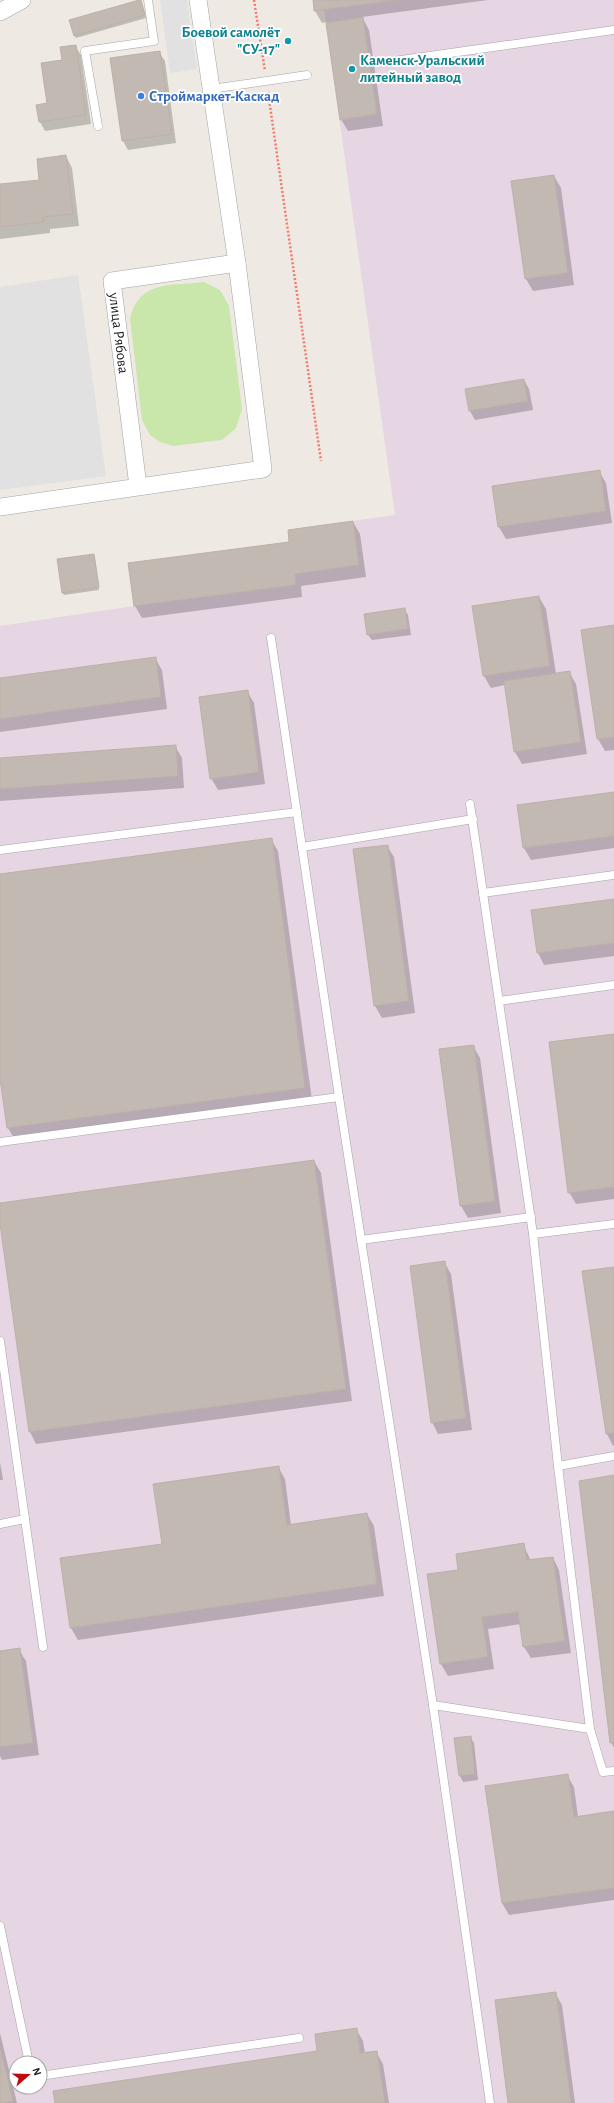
<svg xmlns="http://www.w3.org/2000/svg" width="614" height="2103" viewBox="0 0 614 2103" font-family="'Alegreya Sans',sans-serif">
  <style>
    .industrial { fill: #e6d5e3; fill-rule: evenodd }
    .grass { fill: #c9e6ab }
    .parking { fill: #e1e1e1 }
    .shadow { fill: #0003 }
    .building { fill: #c2b9b3; stroke: #beb0a6 }
    .lines { fill: none; stroke-linecap: round; stroke-linejoin: round }
    .lane-casing { stroke: #a4a4a4; stroke-width: 9 }
    .street-casing { stroke: #a4a4a4; stroke-width: 18 }
    .path { stroke: #f37a6e; stroke-width: 2.5; stroke-dasharray: 2 2; stroke-linecap: butt }
    .lane { stroke: #fff; stroke-width: 8 }
    .street { stroke: #fff; stroke-width: 17 }
    .culture-dot { fill: #0f9aa8; stroke: #fff; stroke-width: 1.5 }
    .shop-dot { fill: #3f7fe0; stroke: #fff; stroke-width: 1.5 }
    .labels { text-anchor: middle; stroke-width: 3.5; stroke-linejoin: round; paint-order: stroke }
    .culture-label { font-size: 15px; font-weight: bold; fill: #0d838f; stroke: #fff; text-anchor: end }
    .shop-label { font-size: 15px; font-weight: bold; fill: #366cbe; stroke: #fff; text-anchor: start }
    .street-label { font-size: 15px; fill: #1d1d1d; stroke: #fff }
  </style>
  <rect width="100%" height="100%" fill="#eeeae3"/>
  <path class="industrial" d="M 313,0 L 614,0 L 614,2103 L 0,2103 L 0,626 L 134,606 L 128,563 L 289,542 L 288,530 L 395,515 L 324,10 L 314,11 ZM 16,2063 L 40,2063 L 40,2087 L 16,2087 Z"/>
  <path class="grass" d="M 204,282 L 220,290 L 229,306 L 242,409 L 236,428 L 222,440 L 173,446 L 160,442 L 150,435 L 142,420 L 130,319 C 139,280 171,286 204,282 Z"/>
  <g class="parking">
    <path d="M 160,0 L 187,0 L 197,69 L 170,73 Z"/>
    <path d="M 78,275 L 106,476 L 0,490 L 0,287 Z"/>
  </g>
  <g class="shadow">
    <path d="M 314,0 L 488,0 L 362,17 L 369,30 L 383,126 L 348,131 L 341,119 L 327,22 L 322,23 L 315,11 Z"/>
    <path d="M 142,3 L 146,18 L 76,38 L 74,35 Z"/>
    <path d="M 75,46 L 81,55 L 91,124 L 45,131 L 40,122 L 37,106 L 48,104 L 63,61 Z"/>
    <path d="M 159,52 L 165,61 L 176,143 L 128,150 L 123,141 Z"/>
    <path d="M 66,156 L 72,168 L 79,226 L 50,229 L 50,233 L 0,239 L 0,186 L 40,181 Z"/>
    <path d="M 554,176 L 561,188 L 574,285 L 533,291 L 526,279 Z"/>
    <path d="M 524,380 L 529,389 L 533,410 L 475,420 L 470,411 L 466,390 Z"/>
    <path d="M 599,471 L 606,483 L 612,523 L 506,539 L 499,527 L 493,487 Z"/>
    <path d="M 353,522 L 360,534 L 366,577 L 301,586 L 302,597 L 142,618 L 135,606 L 290,543 Z"/>
    <path d="M 95,558 L 99,590 L 64,595 L 62,592 Z"/>
    <path d="M 539,597 L 546,609 L 556,674 L 569,672 L 576,684 L 587,754 L 522,764 L 515,752 L 505,685 L 491,688 L 484,676 Z"/>
    <path d="M 404,609 L 408,615 L 411,635 L 372,640 L 368,635 Z"/>
    <path d="M 614,626 L 614,750 L 605,751 L 598,739 L 582,631 Z"/>
    <path d="M 155,658 L 162,670 L 167,709 L 0,732 L 0,679 Z"/>
    <path d="M 247,691 L 254,703 L 265,784 L 218,790 L 211,778 Z"/>
    <path d="M 175,746 L 182,758 L 184,788 L 0,801 L 0,759 Z"/>
    <path d="M 614,793 L 614,848 L 531,860 L 524,848 Z"/>
    <path d="M 271,839 L 278,851 L 312,1100 L 15,1140 L 8,1128 L 0,1071 L 0,875 Z"/>
    <path d="M 387,846 L 394,857 L 415,1013 L 382,1018 L 375,1006 Z"/>
    <path d="M 614,900 L 614,956 L 544,965 L 538,953 L 532,911 Z"/>
    <path d="M 614,1035 L 614,1199 L 576,1204 L 569,1192 Z"/>
    <path d="M 473,1046 L 480,1058 L 501,1213 L 468,1218 L 461,1206 Z"/>
    <path d="M 314,1161 L 321,1173 L 352,1401 L 36,1444 L 30,1432 L 0,1217 L 0,1204 Z"/>
    <path d="M 444,1262 L 451,1274 L 472,1430 L 438,1434 L 432,1422 Z"/>
    <path d="M 614,1268 L 614,1445 L 613,1446 L 607,1434 Z"/>
    <path d="M 0,1462 L 3,1480 L 0,1480 Z"/>
    <path d="M 278,1467 L 285,1479 L 291,1525 L 367,1514 L 374,1526 L 384,1596 L 78,1640 L 71,1628 L 61,1559 L 163,1545 Z"/>
    <path d="M 614,1476 L 614,1748 L 611,1742 Z"/>
    <path d="M 523,1544 L 531,1561 L 553,1558 L 559,1570 L 571,1653 L 531,1658 L 524,1647 L 521,1624 L 488,1629 L 494,1669 L 448,1676 L 441,1664 L 428,1575 L 460,1570 Z"/>
    <path d="M 19,1650 L 26,1661 L 39,1755 L 2,1760 L 0,1756 L 0,1652 Z"/>
    <path d="M 470,1737 L 474,1743 L 478,1780 L 463,1782 L 460,1776 L 456,1738 Z"/>
    <path d="M 567,1775 L 574,1787 L 578,1817 L 614,1812 L 614,1900 L 509,1915 L 502,1903 L 486,1787 Z"/>
    <path d="M 555,1993 L 562,2005 L 575,2103 L 509,2103 Z"/>
    <path d="M 356,2029 L 363,2041 L 365,2053 L 376,2052 L 383,2064 L 389,2103 L 56,2103 L 319,2052 Z"/>
    <path d="M 0,2033 L 17,2103 L 0,2103 Z"/>
  </g>
  <g class="building">
    <path d="M 139,0 L 141,0 L 145,15 L 74,36 L 69,20 Z"/>
    <path d="M 313,0 L 397,0 L 314,11 Z"/>
    <path d="M 363,17 L 377,114 L 340,120 L 326,23 Z"/>
    <path d="M 76,45 L 86,115 L 39,122 L 36,105 L 47,103 L 41,63 L 62,60 L 60,47 Z"/>
    <path d="M 160,51 L 172,134 L 122,141 L 110,58 Z"/>
    <path d="M 66,155 L 73,214 L 43,217 L 44,222 L 0,227 L 0,184 L 39,180 L 37,159 Z"/>
    <path d="M 554,175 L 568,273 L 525,279 L 511,181 Z"/>
    <path d="M 524,379 L 528,401 L 469,411 L 465,389 Z"/>
    <path d="M 600,470 L 606,511 L 498,527 L 492,486 Z"/>
    <path d="M 353,521 L 359,565 L 295,574 L 296,585 L 134,606 L 128,563 L 289,542 L 288,530 Z"/>
    <path d="M 94,554 L 99,587 L 62,593 L 57,559 Z"/>
    <path d="M 539,596 L 550,666 L 483,676 L 472,606 Z"/>
    <path d="M 405,608 L 408,629 L 367,635 L 364,614 Z"/>
    <path d="M 614,625 L 614,737 L 597,739 L 581,630 Z"/>
    <path d="M 156,657 L 161,697 L 0,719 L 0,678 Z"/>
    <path d="M 570,671 L 581,742 L 514,752 L 504,681 Z"/>
    <path d="M 248,690 L 259,772 L 210,779 L 199,697 Z"/>
    <path d="M 176,745 L 178,776 L 0,789 L 0,758 Z"/>
    <path d="M 614,792 L 614,836 L 523,848 L 517,805 Z"/>
    <path d="M 272,838 L 305,1088 L 7,1128 L 0,1079 L 0,874 Z"/>
    <path d="M 388,845 L 409,1001 L 374,1006 L 353,849 Z"/>
    <path d="M 614,899 L 614,943 L 537,953 L 531,910 Z"/>
    <path d="M 614,1034 L 614,1187 L 568,1193 L 549,1042 Z"/>
    <path d="M 474,1045 L 495,1201 L 460,1206 L 439,1049 Z"/>
    <path d="M 314,1160 L 346,1389 L 29,1432 L 0,1224 L 0,1203 Z"/>
    <path d="M 445,1261 L 466,1418 L 431,1423 L 410,1266 Z"/>
    <path d="M 614,1267 L 614,1433 L 606,1434 L 582,1271 Z"/>
    <path d="M 279,1466 L 287,1525 L 367,1513 L 377,1584 L 70,1628 L 60,1558 L 162,1544 L 153,1484 Z"/>
    <path d="M 614,1475 L 614,1742 L 610,1743 L 579,1481 Z"/>
    <path d="M 524,1543 L 527,1560 L 553,1557 L 565,1641 L 523,1647 L 518,1612 L 482,1617 L 488,1657 L 440,1664 L 427,1574 L 458,1570 L 456,1554 Z"/>
    <path d="M 20,1648 L 33,1743 L 0,1747 L 0,1651 Z"/>
    <path d="M 471,1736 L 475,1774 L 459,1776 L 454,1738 Z"/>
    <path d="M 568,1774 L 574,1817 L 614,1811 L 614,1888 L 502,1903 L 485,1786 Z"/>
    <path d="M 556,1992 L 571,2103 L 508,2103 L 495,2000 Z"/>
    <path d="M 357,2028 L 360,2053 L 377,2051 L 385,2103 L 55,2103 L 53,2091 L 317,2051 L 315,2034 Z"/>
    <path d="M 0,2047 L 13,2101 L 3,2103 L 0,2103 Z"/>
  </g>
  <g class="lines">
    <defs>
      <g id="lane">
        <path d="M 394,61 L 614,30"/>
        <path d="M 211,89 L 307,75"/>
        <path d="M 98,126 L 85,51 L 154,41 L 148,0"/>
        <path d="M 271,638 L 339,1097 L 433,1705 L 490,2103"/>
        <path d="M 470,804 L 533,1234 L 558,1466 L 590,1729"/>
        <path d="M 302,847 L 473,819"/>
        <path d="M 0,850 L 297,812"/>
        <path d="M 483,893 L 614,875"/>
        <path d="M 499,1001 L 614,985"/>
        <path d="M 0,1142 L 339,1097"/>
        <path d="M 533,1234 L 614,1224"/>
        <path d="M 361,1240 L 531,1217"/>
        <path d="M 0,1341 L 43,1647"/>
        <path d="M 558,1466 L 614,1456"/>
        <path d="M 0,1524 L 25,1519"/>
        <path d="M 433,1705 L 590,1729 L 603,1772 L 614,1771"/>
        <path d="M 0,1926 L 29,2063"/>
        <path d="M 40,2076 L 299,2038"/>
      </g>
      <g id="street">
        <path d="M 0,12 L 22,0"/>
        <path d="M 138,486 L 112,281 L 237,263"/>
        <path d="M 0,507 L 263,469 L 237,263 L 198,0"/>
      </g>
    </defs>
    <use href="#lane" class="lane-casing"/>
    <use href="#street" class="street-casing"/>
    <g class="path">
      <path d="M 254,0 L 265,71"/>
      <path d="M 268,92 L 321,461"/>
    </g>
    <use href="#lane" class="lane"/>
    <use href="#street" class="street"/>
  </g>
  <g class="culture-dot">
    <circle cx="288" cy="41" r="4"/>
    <circle cx="352" cy="69" r="4"/>
  </g>
  <circle class="shop-dot" cx="141" cy="96" r="4"/>
  <g class="labels">
    <g class="culture-label">
      <text x="280" y="37">Боевой самолёт<tspan x="280" dy="17">"СУ-17"</tspan></text>
      <text x="360" y="65" text-anchor="start">Каменск-Уральский<tspan x="360" dy="17">литейный завод</tspan></text>
    </g>
    <g class="shop-label">
      <text x="149" y="101">Строймаркет-Каскад</text>
    </g>
    <g class="street-label">
      <text transform="translate(119 333) rotate(83)" y="5">улица Рябова</text>
    </g>
  </g>
  <g transform="translate(28 2075) rotate(70)"><circle r="19" fill="#ffffff" stroke="#a5a5a5"/>
  <path d="M0-3L7 15L0 10L-7 15Z" fill="#c0090c"/>
  <text y="-6" font-size="11" font-weight="bold" text-anchor="middle" fill="#1d1d1d">N</text>
  </g>
</svg>
